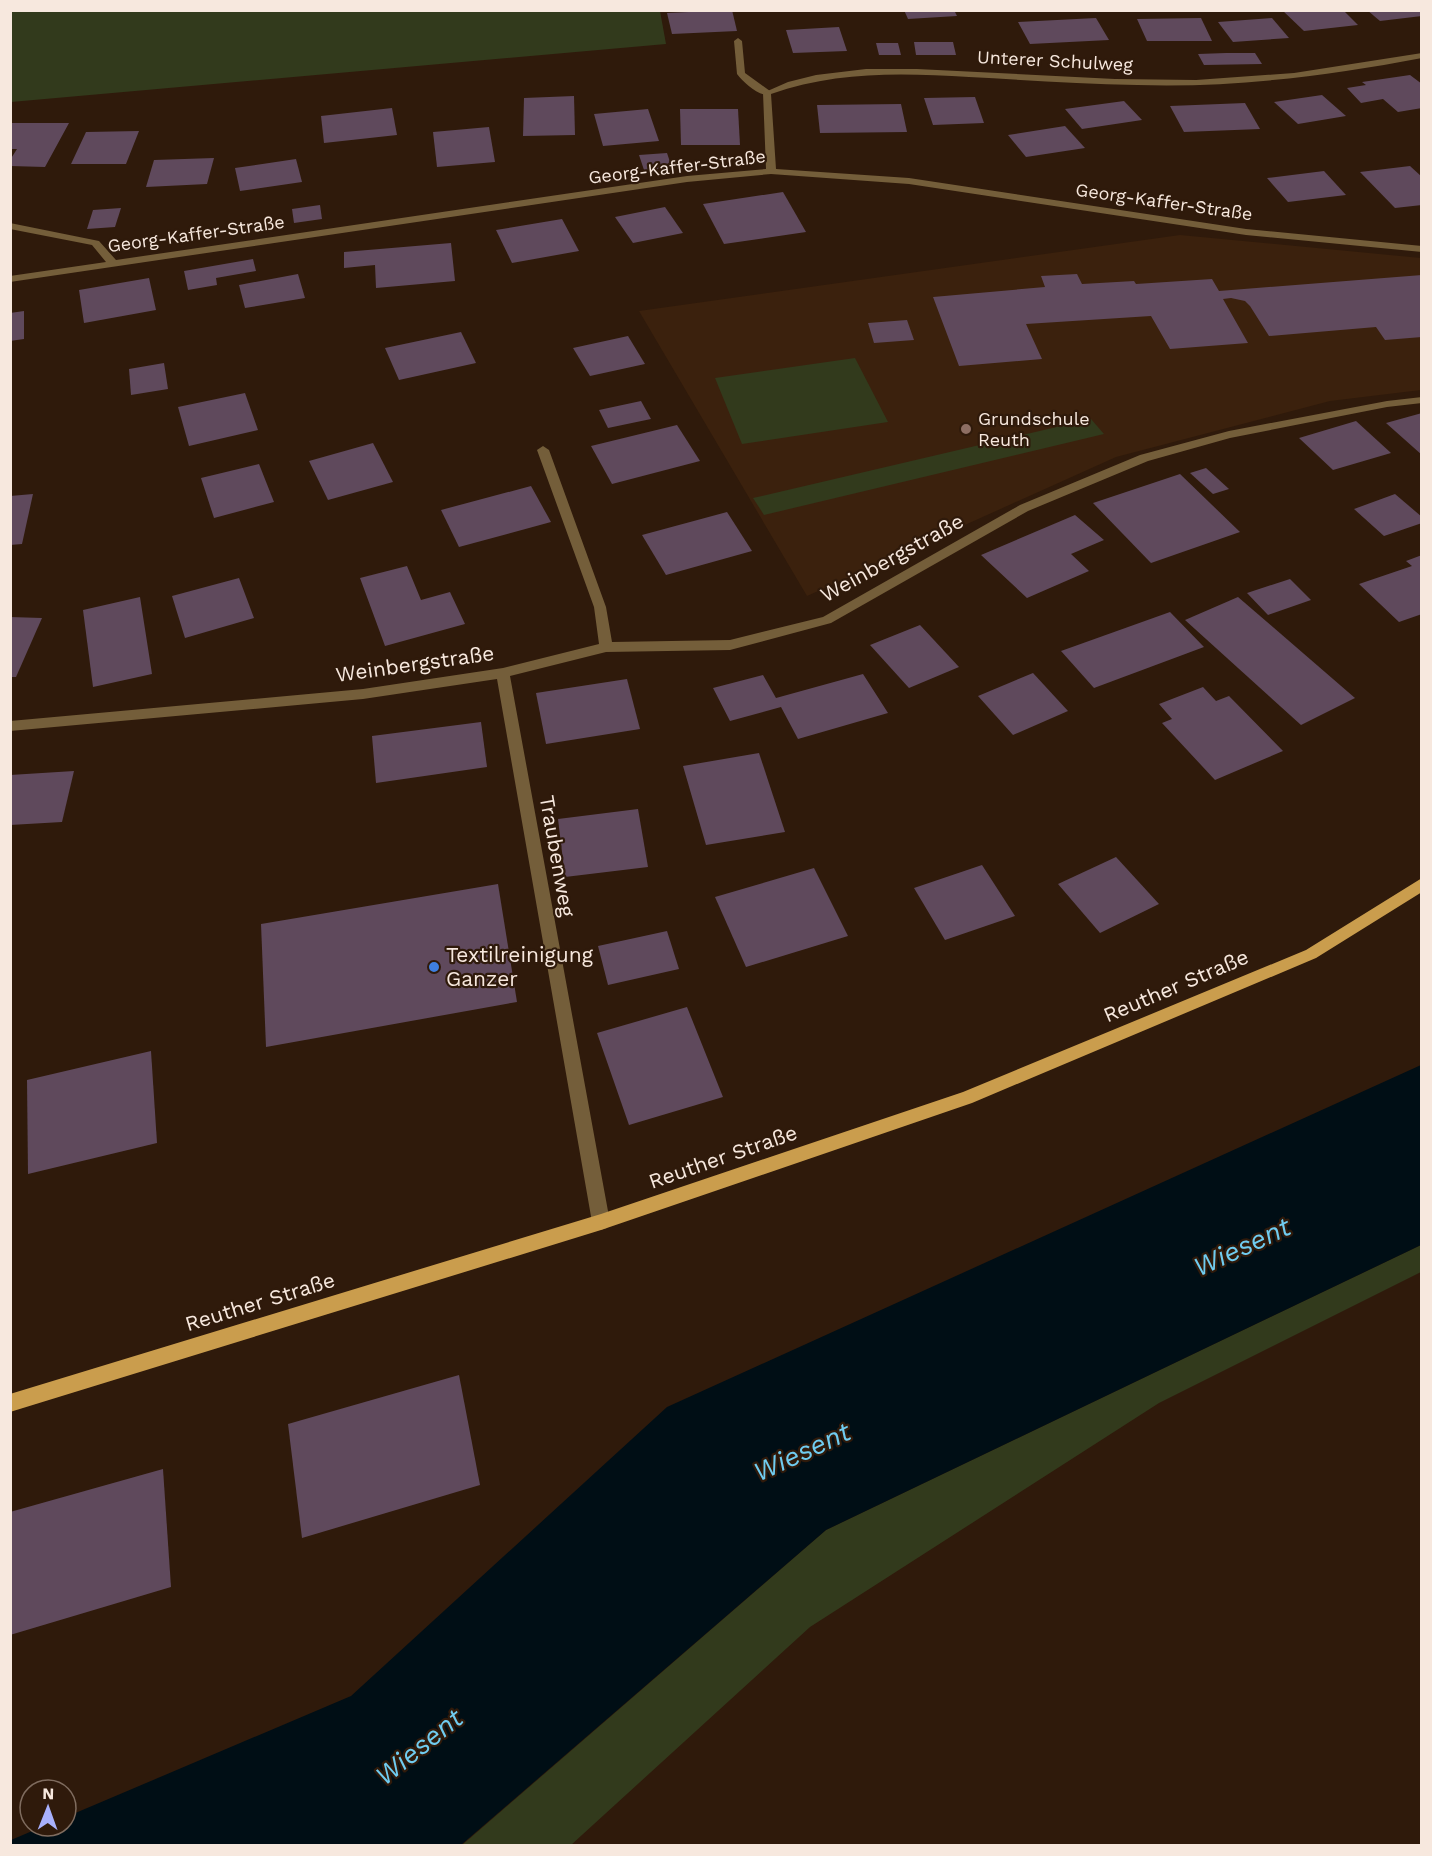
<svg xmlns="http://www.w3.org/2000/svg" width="1432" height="1856" viewBox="0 0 1432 1856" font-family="'Work Sans',sans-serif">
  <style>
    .built { fill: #3b210d }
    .green { fill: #323a1c }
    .water { fill: #000e15 }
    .building { fill: #5f495c }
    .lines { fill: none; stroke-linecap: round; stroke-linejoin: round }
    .service { fill: #745e3a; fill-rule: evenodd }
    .minor { fill: #745e3a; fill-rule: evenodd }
    .primary { fill: #ca9d4d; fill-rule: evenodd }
    .education-dot { fill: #8d6e63; stroke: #2f1a0b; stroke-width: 2 }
    .shop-dot { fill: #3f7fe0; stroke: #2f1a0b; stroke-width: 2 }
    .labels { text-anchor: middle; stroke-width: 4.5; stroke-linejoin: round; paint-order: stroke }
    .far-street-label { font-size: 18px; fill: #f7e8de; stroke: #2f1a0b }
    .far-poi-label { font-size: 18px; fill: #f7e8de; stroke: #2f1a0b; text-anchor: start }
    .street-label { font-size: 21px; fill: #f7e8de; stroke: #2f1a0b }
    .poi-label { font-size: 21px; fill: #f7e8de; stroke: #2f1a0b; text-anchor: start }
    .near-water-label { font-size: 27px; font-style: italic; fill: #70ccf0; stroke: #2f1a0b }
  </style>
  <rect width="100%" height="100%" fill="#2f1a0b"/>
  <path class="built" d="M 1180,235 L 1421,258 L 1421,390 L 1330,401 L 1116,457 L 807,596 L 639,311 Z"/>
  <g class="green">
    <path d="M 11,10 L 660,11 L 666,44 L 11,102 Z"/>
    <path d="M 855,358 L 888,422 L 742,444 L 715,378 Z"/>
    <path d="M 1091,419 L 1104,434 L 764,515 L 753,498 Z"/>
    <path d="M 1421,1245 L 1421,1272 L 1159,1403 L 810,1627 L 571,1845 L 461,1846 L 826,1530 Z"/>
  </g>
  <path class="water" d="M 1421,1065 L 1421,1245 L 826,1530 L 461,1845 L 11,1845 L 11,1840 L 44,1826 L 66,1826 L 66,1817 L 351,1696 L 667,1407 Z"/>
  <g class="building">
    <path d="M 732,10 L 737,31 L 672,34 L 667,13 Z"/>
    <path d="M 904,10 L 954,10 L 957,16 L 908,19 Z"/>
    <path d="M 1282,10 L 1343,10 L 1358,25 L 1304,31 Z"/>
    <path d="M 1367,10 L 1420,10 L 1422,16 L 1380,21 Z"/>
    <path d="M 1096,18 L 1109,40 L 1030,44 L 1018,22 Z"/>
    <path d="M 1201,18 L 1212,41 L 1147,41 L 1137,19 Z"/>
    <path d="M 1272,18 L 1289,38 L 1233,42 L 1218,22 Z"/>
    <path d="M 839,27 L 847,51 L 793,53 L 786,30 Z"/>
    <path d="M 914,42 L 953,42 L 956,55 L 916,55 Z"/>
    <path d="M 876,43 L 898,43 L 901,55 L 879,55 Z"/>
    <path d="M 1226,53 L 1255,53 L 1262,64 L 1204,65 L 1198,54 Z"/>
    <path d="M 1410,75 L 1422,84 L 1422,108 L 1398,112 L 1383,99 L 1361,103 L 1347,88 L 1366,85 L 1362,82 Z"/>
    <path d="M 1322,95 L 1346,116 L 1298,124 L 1274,102 Z"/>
    <path d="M 574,96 L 575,135 L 523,136 L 524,98 Z"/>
    <path d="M 975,97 L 984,123 L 933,125 L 924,98 Z"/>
    <path d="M 1124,101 L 1142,120 L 1082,129 L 1065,109 Z"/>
    <path d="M 1245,103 L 1260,129 L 1184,132 L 1170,106 Z"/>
    <path d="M 901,104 L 907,132 L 820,133 L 817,105 Z"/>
    <path d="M 392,108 L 397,135 L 324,143 L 321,116 Z"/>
    <path d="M 648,109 L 659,141 L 603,146 L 594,114 Z"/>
    <path d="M 680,109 L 738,109 L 740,145 L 681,145 Z"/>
    <path d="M 10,123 L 69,123 L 45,167 L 10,166 L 10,160 L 17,149 L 10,149 Z"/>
    <path d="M 1065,126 L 1085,148 L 1026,157 L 1008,135 Z"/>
    <path d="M 489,127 L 495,162 L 437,167 L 433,132 Z"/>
    <path d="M 139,131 L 126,164 L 71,164 L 86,132 Z"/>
    <path d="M 667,153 L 672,168 L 644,170 L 639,155 Z"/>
    <path d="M 214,158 L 207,184 L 146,187 L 154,160 Z"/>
    <path d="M 296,159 L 302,182 L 240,191 L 235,168 Z"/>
    <path d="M 1410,166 L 1422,177 L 1422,205 L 1395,208 L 1360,172 Z"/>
    <path d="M 1324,171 L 1346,195 L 1288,202 L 1267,178 Z"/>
    <path d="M 783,192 L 806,232 L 724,244 L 703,204 Z"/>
    <path d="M 320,205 L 322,219 L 294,223 L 292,209 Z"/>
    <path d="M 665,207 L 683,233 L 633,243 L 615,217 Z"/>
    <path d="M 121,208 L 115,227 L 87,229 L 93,210 Z"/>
    <path d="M 562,219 L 579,251 L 512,263 L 496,230 Z"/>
    <path d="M 451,243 L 455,281 L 376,288 L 375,265 L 344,268 L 344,252 Z"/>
    <path d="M 253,259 L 256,271 L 216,278 L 217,285 L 188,290 L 184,271 Z"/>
    <path d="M 298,274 L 305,298 L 245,308 L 239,285 Z"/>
    <path d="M 1077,274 L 1082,284 L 1134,281 L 1136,284 L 1212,279 L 1219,291 L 1422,275 L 1422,337 L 1385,340 L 1376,327 L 1269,336 L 1250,306 L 1245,301 L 1231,298 L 1223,299 L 1248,343 L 1170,349 L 1151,316 L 1026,324 L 1042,359 L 959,366 L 933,297 L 1045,287 L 1041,276 Z"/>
    <path d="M 149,278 L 156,310 L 84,323 L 79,290 Z"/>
    <path d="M 24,311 L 24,339 L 10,341 L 10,313 Z"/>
    <path d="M 907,320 L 914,340 L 874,343 L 868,323 Z"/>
    <path d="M 461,332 L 476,363 L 399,380 L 385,348 Z"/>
    <path d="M 628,336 L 645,364 L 590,376 L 573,348 Z"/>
    <path d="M 164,363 L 168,389 L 131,395 L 129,369 Z"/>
    <path d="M 245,393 L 258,430 L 189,446 L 178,407 Z"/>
    <path d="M 641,401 L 651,419 L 608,428 L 599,410 Z"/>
    <path d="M 1422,413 L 1422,455 L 1386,423 Z"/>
    <path d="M 1356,421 L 1391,453 L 1333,470 L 1299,438 Z"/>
    <path d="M 677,425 L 700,461 L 612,484 L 591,446 Z"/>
    <path d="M 373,443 L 393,482 L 328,500 L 309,461 Z"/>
    <path d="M 259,464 L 274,502 L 214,518 L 201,478 Z"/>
    <path d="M 1206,468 L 1229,489 L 1213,494 L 1190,473 Z"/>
    <path d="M 1180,474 L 1240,532 L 1151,563 L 1093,503 Z"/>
    <path d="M 531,486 L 551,522 L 459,547 L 441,510 Z"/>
    <path d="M 33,494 L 22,544 L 10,545 L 10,496 Z"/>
    <path d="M 1395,494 L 1422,517 L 1422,523 L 1384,536 L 1354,509 Z"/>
    <path d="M 727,512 L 752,551 L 666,575 L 642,535 Z"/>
    <path d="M 1075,515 L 1104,540 L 1071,554 L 1089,571 L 1027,598 L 981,555 Z"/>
    <path d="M 1422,555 L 1422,614 L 1399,622 L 1359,584 L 1412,566 L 1406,561 Z"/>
    <path d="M 407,566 L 421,600 L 450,592 L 465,624 L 385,646 L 360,578 Z"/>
    <path d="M 239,578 L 254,618 L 185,638 L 172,596 Z"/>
    <path d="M 1290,579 L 1311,600 L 1268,615 L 1247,593 Z"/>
    <path d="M 140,597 L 152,674 L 93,687 L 83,610 Z"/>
    <path d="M 1238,597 L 1355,698 L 1301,725 L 1185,620 Z"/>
    <path d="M 1170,612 L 1204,647 L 1094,688 L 1061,651 Z"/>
    <path d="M 10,617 L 42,618 L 16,677 L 10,677 Z"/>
    <path d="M 920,625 L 959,667 L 909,688 L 870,645 Z"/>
    <path d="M 1033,673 L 1068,711 L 1013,735 L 978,696 Z"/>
    <path d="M 863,674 L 888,713 L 798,739 L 781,707 L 730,721 L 713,688 L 763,675 L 776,698 Z"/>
    <path d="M 627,679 L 640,729 L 546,744 L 536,693 Z"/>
    <path d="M 1203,687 L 1216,701 L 1229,696 L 1283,751 L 1215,780 L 1162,723 L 1172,719 L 1159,704 Z"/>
    <path d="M 481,722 L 487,767 L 376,783 L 372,736 Z"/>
    <path d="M 759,753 L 785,832 L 706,845 L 683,766 Z"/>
    <path d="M 74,771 L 62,822 L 10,825 L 10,775 Z"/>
    <path d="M 638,809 L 648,867 L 565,877 L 558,819 Z"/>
    <path d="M 1116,857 L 1159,904 L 1100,933 L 1058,884 Z"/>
    <path d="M 982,865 L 1015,916 L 945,940 L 914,888 Z"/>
    <path d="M 814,868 L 848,936 L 746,967 L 715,897 Z"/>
    <path d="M 498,884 L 517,1002 L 266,1047 L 261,924 Z"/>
    <path d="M 667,931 L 679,969 L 608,985 L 598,946 Z"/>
    <path d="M 687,1007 L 723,1097 L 629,1125 L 597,1033 Z"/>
    <path d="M 151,1051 L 157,1143 L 28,1174 L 27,1080 Z"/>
    <path d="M 459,1375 L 480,1485 L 302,1538 L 288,1424 Z"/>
    <path d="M 163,1469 L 171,1587 L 10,1635 L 10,1512 Z"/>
  </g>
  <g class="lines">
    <path class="service" d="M 738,38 L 742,41 L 745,73 L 770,91 L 770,95 C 758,96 744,83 737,74 L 734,41 Z"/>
    <g class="minor">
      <path d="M 1422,53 L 1422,58 C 1327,76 1233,88 1137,85 C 1081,84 1025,80 969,77 C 901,73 836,71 771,94 L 776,169 L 909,178 L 1246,229 L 1422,246 L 1422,252 L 1246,235 L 909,184 L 771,174 L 687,182 L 10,282 L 10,276 L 106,262 L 92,245 L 10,229 L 10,223 L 99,241 L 116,260 L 687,176 L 766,169 L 763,93 L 788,82 L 816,75 L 866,69 L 917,69 L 1115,79 L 1196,80 L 1294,73 Z"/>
      <path d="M 1422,397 L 1422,403 L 1387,407 L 1230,438 L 1148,461 L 1028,511 L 831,623 L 730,650 L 606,652 L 510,676 L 610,1222 L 607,1228 L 601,1230 L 595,1228 L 592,1222 L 497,679 L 363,699 L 10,731 L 10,721 L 363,689 L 503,668 L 599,644 L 594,607 L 537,450 L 543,446 L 549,450 L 606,607 L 612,642 L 730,640 L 823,617 L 1020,505 L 1140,455 L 1229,431 L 1387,401 Z"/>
    </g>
    <path class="primary" d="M 1422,878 L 1422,892 L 1316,958 L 972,1103 L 601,1230 L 10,1412 L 10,1394 L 601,1214 L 963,1092 L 1306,950 Z"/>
  </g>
  <circle class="education-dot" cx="966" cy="429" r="6"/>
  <circle class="shop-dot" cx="434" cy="967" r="6"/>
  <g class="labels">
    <g class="far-street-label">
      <text transform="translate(1055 61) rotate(3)" y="6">Unterer Schulweg</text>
      <text transform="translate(677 167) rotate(-7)" y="6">Georg-Kaffer-Straße</text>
      <text transform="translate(1164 202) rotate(8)" y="6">Georg-Kaffer-Straße</text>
      <text transform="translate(196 234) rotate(-8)" y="6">Georg-Kaffer-Straße</text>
    </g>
    <g class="far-poi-label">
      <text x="978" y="425">Grundschule<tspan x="978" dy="21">Reuth</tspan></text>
    </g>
    <g class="street-label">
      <text transform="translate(892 558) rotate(-29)" y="7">Weinbergstraße</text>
      <text transform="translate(415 664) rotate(-8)" y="7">Weinbergstraße</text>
      <text transform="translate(557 856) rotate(80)" y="7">Traubenweg</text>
      <text transform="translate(1176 986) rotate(-23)" y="7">Reuther Straße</text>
      <text transform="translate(723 1157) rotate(-19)" y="7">Reuther Straße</text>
      <text transform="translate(260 1302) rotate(-17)" y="7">Reuther Straße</text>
    </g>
    <g class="poi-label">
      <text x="446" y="962">Textilreinigung<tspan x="446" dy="24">Ganzer</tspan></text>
    </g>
    <g class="near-water-label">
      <text transform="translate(1242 1247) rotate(-25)" y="9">Wiesent</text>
      <text transform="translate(802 1452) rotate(-25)" y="9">Wiesent</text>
      <text transform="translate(419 1747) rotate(-39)" y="9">Wiesent</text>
    </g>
  </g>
  <rect width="1432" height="1856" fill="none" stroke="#f7e8de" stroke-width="24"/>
  <g transform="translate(48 1808) rotate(1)"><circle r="28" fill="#2f1a0b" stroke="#7f6c5f" stroke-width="1.5"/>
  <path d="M0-4.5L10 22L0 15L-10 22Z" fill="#a8b0fc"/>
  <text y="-9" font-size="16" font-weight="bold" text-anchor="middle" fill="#f7e8de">N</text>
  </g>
</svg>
